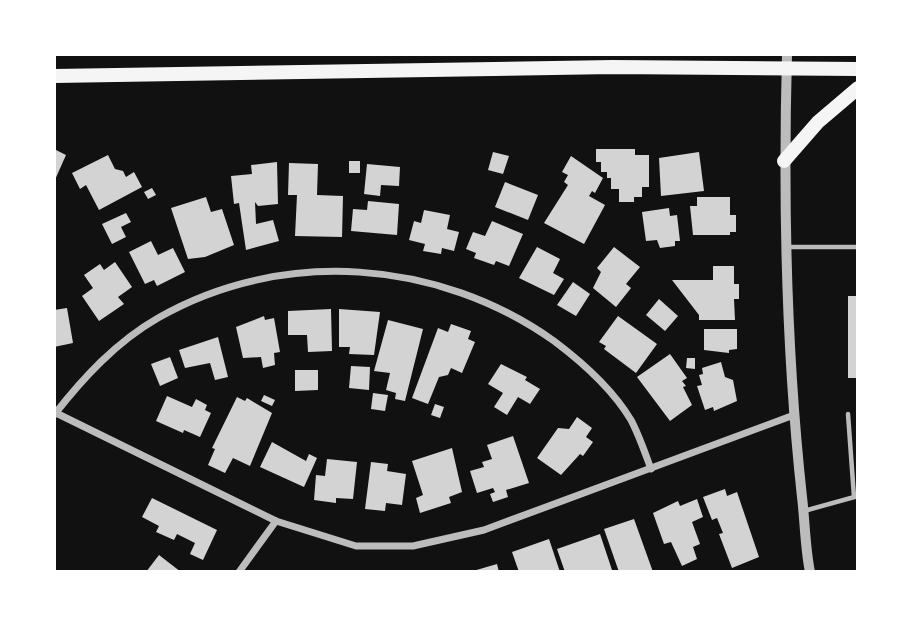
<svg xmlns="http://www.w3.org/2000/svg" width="912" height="626" viewBox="0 0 912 626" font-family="Ubuntu,sans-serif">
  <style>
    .building { fill: #d3d3d3 }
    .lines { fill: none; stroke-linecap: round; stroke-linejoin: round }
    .service { stroke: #bcbcbc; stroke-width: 4.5 }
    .minor { stroke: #bcbcbc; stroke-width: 7 }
    .tertiary { stroke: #bcbcbc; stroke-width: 10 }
    .primary { stroke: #f5f5f5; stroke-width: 14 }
  </style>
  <rect width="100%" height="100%" fill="#111"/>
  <g class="building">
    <path d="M 54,149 L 66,155 L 54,182 Z"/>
    <path d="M 596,149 L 635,149 L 635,155 L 649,155 L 649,187 L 642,187 L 642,197 L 634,197 L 634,202 L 619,202 L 619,189 L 611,189 L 611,178 L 607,178 L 607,172 L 601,172 L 601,162 L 596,162 Z"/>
    <path d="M 493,152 L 509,156 L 503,174 L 488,170 Z"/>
    <path d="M 699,152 L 704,191 L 661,196 L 659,158 Z"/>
    <path d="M 108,155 L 115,169 L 123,171 L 126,177 L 134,172 L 142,187 L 99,210 L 86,185 L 80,189 L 72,173 Z"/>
    <path d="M 571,156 L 603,178 L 595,193 L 592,191 L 589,196 L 605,205 L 584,244 L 544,223 L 568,185 L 564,182 L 568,175 L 562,172 Z"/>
    <rect x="349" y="161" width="11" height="12"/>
    <path d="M 277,162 L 278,204 L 258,206 L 255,202 L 256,224 L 273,220 L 279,241 L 246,250 L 239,203 L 234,204 L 231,176 L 252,174 L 251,165 Z"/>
    <path d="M 289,163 L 318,164 L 317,195 L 343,196 L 342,237 L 295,236 L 297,195 L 288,195 Z"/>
    <path d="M 367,164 L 400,167 L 399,186 L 381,185 L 380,196 L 364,194 Z"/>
    <path d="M 505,182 L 538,195 L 528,220 L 495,207 Z"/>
    <path d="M 152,188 L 156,195 L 148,199 L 144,192 Z"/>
    <path d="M 206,197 L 211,212 L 222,209 L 234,245 L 205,257 L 188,259 L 171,208 Z"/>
    <path d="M 697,197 L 730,197 L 730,215 L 736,215 L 736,232 L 730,232 L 730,235 L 693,235 L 690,206 L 697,206 Z"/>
    <path d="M 368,201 L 399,204 L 397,235 L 351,231 L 353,209 L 367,210 Z"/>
    <path d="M 669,208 L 670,216 L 677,215 L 680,241 L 675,241 L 675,246 L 660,248 L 657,240 L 646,241 L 642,212 Z"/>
    <path d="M 424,210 L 450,215 L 447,229 L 459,232 L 454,251 L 442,248 L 441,254 L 423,251 L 425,244 L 409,240 L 414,221 L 421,223 Z"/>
    <path d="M 126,213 L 131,222 L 121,227 L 126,237 L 112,244 L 102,224 Z"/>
    <path d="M 492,221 L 523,234 L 509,266 L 496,261 L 494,265 L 474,258 L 476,253 L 466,249 L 473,232 L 485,236 Z"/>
    <path d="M 151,241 L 158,255 L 173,248 L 185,272 L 157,286 L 154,280 L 145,284 L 129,252 Z"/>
    <path d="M 537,247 L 560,259 L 553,273 L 564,279 L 554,295 L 519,278 Z"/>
    <path d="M 614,247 L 640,267 L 626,284 L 631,288 L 616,307 L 593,288 L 601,272 L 597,268 Z"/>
    <path d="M 115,262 L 132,287 L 118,297 L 124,304 L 99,321 L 82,296 L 93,288 L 84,275 L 100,264 L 104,270 Z"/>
    <path d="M 713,266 L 734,266 L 734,284 L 739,284 L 739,299 L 734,299 L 735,320 L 699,320 L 699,315 L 672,280 L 713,280 Z"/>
    <path d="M 573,282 L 590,294 L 576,316 L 557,305 Z"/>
    <rect x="848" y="296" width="10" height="82"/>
    <path d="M 659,299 L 678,316 L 665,331 L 646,315 Z"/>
    <path d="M 67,308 L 73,343 L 54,347 L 54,310 Z"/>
    <path d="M 331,309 L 332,351 L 308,352 L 307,335 L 288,335 L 288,311 Z"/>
    <path d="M 339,309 L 380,312 L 374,355 L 349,354 L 350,347 L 339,347 Z"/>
    <path d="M 264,316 L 265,320 L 274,318 L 280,352 L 274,353 L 275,365 L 263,368 L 261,357 L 243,358 L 236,327 Z"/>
    <path d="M 618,316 L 657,344 L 636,373 L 604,349 L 606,346 L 599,342 Z"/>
    <path d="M 388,320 L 423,329 L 405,401 L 395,399 L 396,393 L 386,390 L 390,373 L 374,371 Z"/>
    <path d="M 451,324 L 471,331 L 468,339 L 475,342 L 462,373 L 451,368 L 448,375 L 439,377 L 428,404 L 412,398 L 438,328 L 448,332 Z"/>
    <path d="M 704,329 L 737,329 L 737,349 L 729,350 L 729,353 L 704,350 Z"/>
    <path d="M 218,337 L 228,377 L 215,380 L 210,363 L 185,368 L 179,350 Z"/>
    <path d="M 670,354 L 687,378 L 682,381 L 686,386 L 683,387 L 692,405 L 670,421 L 637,377 Z"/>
    <path d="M 170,357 L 178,378 L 160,386 L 151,364 Z"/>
    <path d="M 687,358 L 695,358 L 695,369 L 686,368 Z"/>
    <path d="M 721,362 L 725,377 L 733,380 L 737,401 L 714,411 L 713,407 L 705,410 L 697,386 L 702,385 L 699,375 L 703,374 L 702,368 Z"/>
    <path d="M 501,364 L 527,377 L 525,380 L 540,389 L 530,404 L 518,397 L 507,415 L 494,407 L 503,393 L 488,384 Z"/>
    <path d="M 351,366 L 370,367 L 369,390 L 349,388 Z"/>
    <path d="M 295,370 L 318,370 L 318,390 L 295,391 Z"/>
    <path d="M 373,393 L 388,395 L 385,411 L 371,409 Z"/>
    <path d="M 264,395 L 275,400 L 272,406 L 261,401 Z"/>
    <path d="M 167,396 L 192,407 L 196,399 L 207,405 L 205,410 L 211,413 L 200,437 L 184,430 L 183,433 L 156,421 Z"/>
    <path d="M 237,397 L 245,401 L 247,398 L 272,413 L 250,466 L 233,458 L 225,473 L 208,465 L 215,449 L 212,448 Z"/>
    <path d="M 435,404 L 444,407 L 440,418 L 431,415 Z"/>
    <path d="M 577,417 L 592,428 L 586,437 L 593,442 L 583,456 L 580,454 L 561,475 L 537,458 L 558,428 L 569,429 Z"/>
    <path d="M 513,436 L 529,483 L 506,490 L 508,497 L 493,502 L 490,494 L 495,492 L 493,488 L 477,493 L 470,471 L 484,467 L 482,462 L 492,459 L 487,445 Z"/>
    <path d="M 272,442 L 306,461 L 309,454 L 317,458 L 304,487 L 260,467 Z"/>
    <path d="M 452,448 L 462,492 L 449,497 L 451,503 L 420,513 L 416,498 L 423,495 L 412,461 Z"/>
    <path d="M 327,459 L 357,462 L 353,499 L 336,498 L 336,503 L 314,500 L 316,475 L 325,476 Z"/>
    <path d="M 371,462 L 388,464 L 387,471 L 406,474 L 402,505 L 386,503 L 385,511 L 365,509 Z"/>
    <path d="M 725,489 L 727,496 L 737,492 L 759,557 L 732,568 L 719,534 L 723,533 L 717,518 L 712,520 L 703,497 Z"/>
    <path d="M 152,498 L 217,530 L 203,560 L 190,554 L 195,543 L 177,534 L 174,540 L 156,532 L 159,526 L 142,517 Z"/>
    <path d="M 697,499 L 703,517 L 692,522 L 700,544 L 693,547 L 697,559 L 682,566 L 671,542 L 664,544 L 653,513 L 678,501 L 680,506 Z"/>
    <path d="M 634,519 L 653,572 L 619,572 L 604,529 Z"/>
    <path d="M 600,534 L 612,570 L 565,572 L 557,549 Z"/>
    <path d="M 549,539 L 560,572 L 519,572 L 512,552 Z"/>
    <path d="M 159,555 L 181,572 L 146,572 Z"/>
    <path d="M 497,564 L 499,572 L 473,572 L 473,571 Z"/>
  </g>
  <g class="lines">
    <g class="service">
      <path d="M 787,247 L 858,247"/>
      <path d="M 848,414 L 854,497"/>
      <path d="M 804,511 L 858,496"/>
    </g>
    <g class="minor">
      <path d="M 54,412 L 276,521 L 356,546 L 413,546 L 484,530 L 794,415"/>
      <path d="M 54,415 C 83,378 116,342 158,318 C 282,247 439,259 554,341 C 582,362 613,390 631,420 C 639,435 645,453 651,469"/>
      <path d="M 239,572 L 276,521"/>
    </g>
    <path class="tertiary" d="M 787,54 C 783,202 786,350 802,497 C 805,522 805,547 810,572"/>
    <g class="primary">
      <path d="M 54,76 L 613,67 L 858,69"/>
      <path d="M 784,161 L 818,122 L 858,88"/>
    </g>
  </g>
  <rect width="912" height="626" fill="none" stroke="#ffffff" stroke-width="112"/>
</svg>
